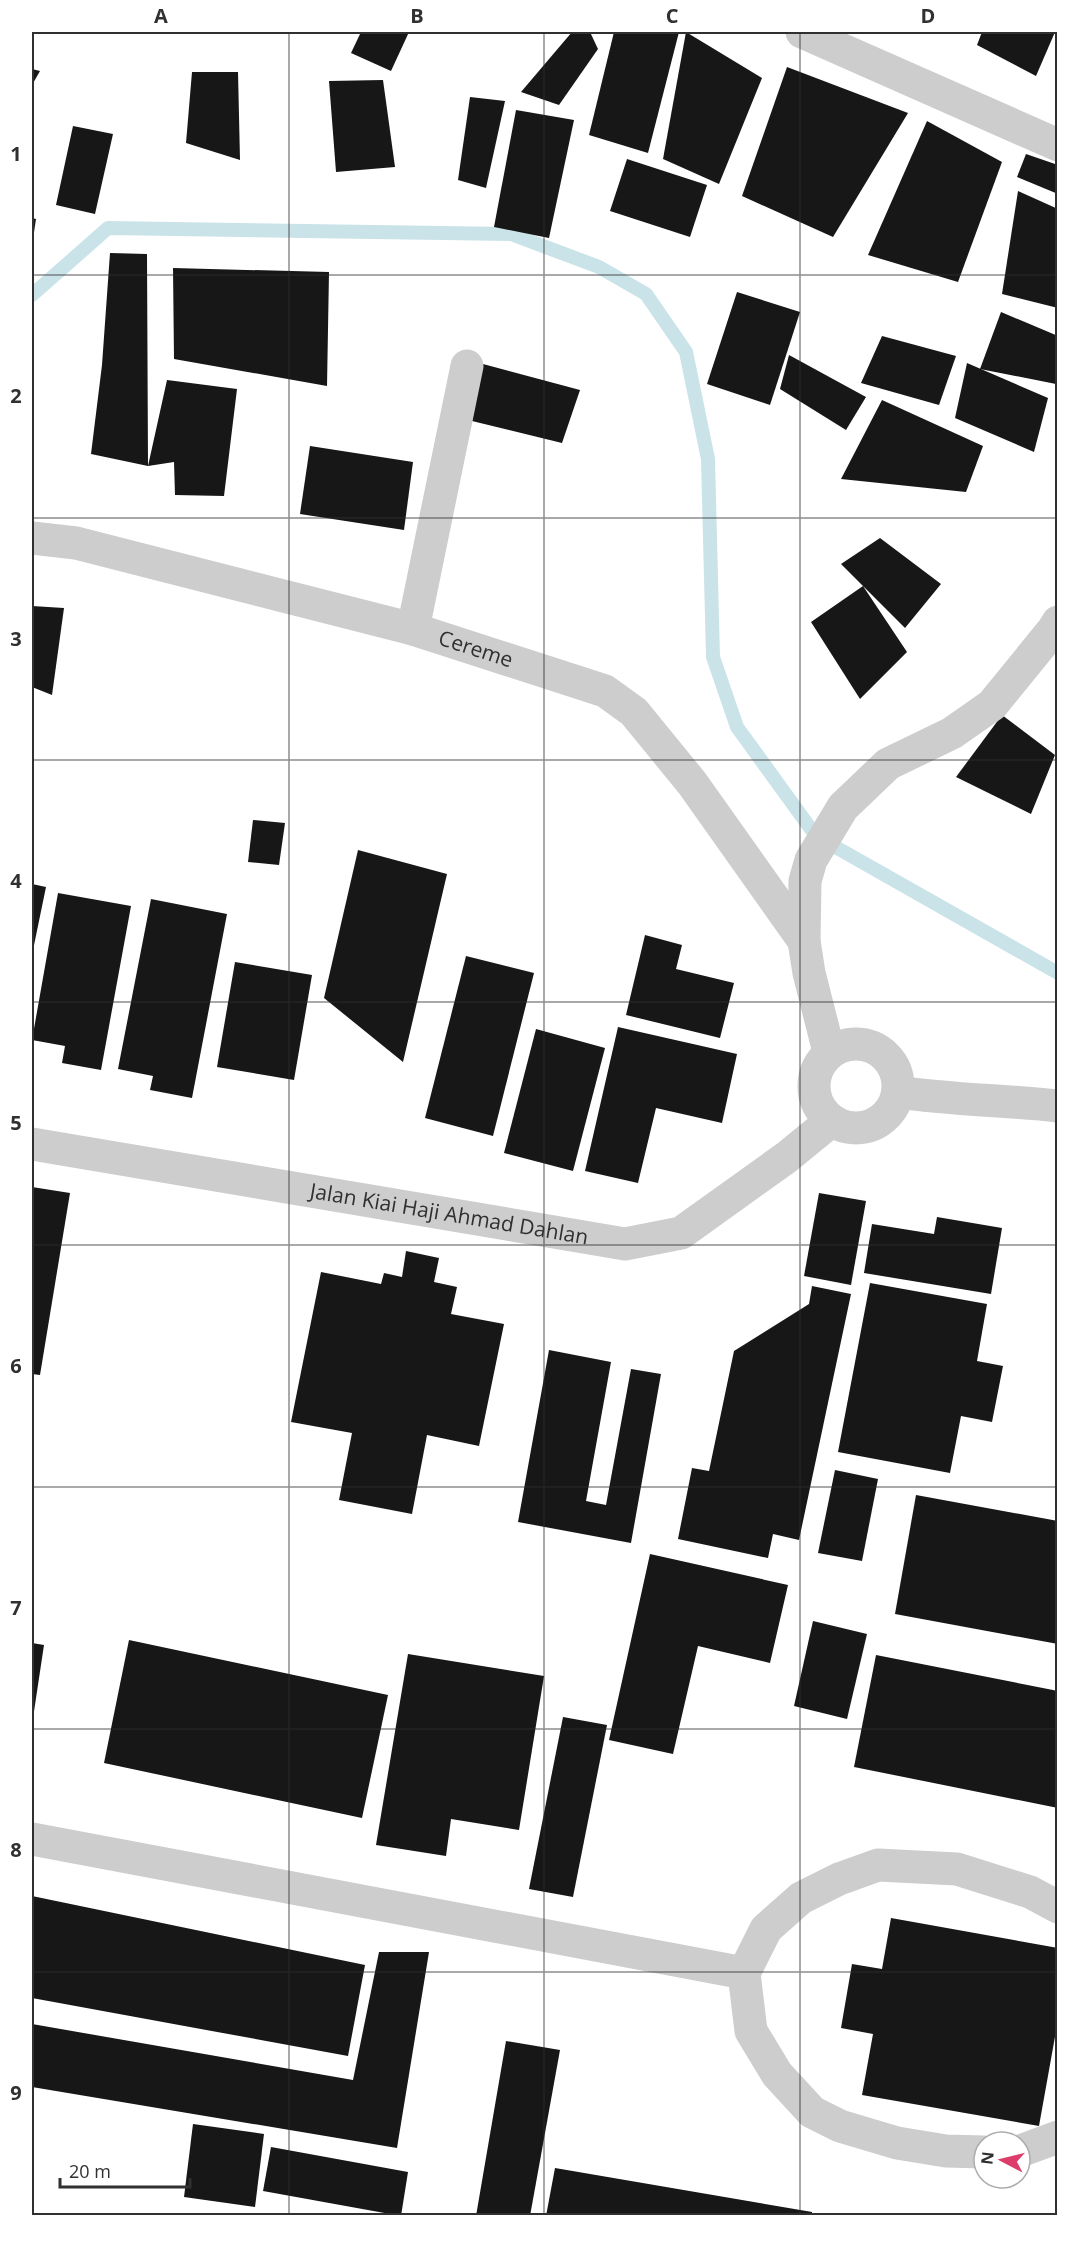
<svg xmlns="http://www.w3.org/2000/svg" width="1089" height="2247" viewBox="0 0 1089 2247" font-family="'Open Sans',sans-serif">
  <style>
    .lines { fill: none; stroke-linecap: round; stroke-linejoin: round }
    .stream { stroke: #cae3e9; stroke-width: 14 }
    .building { fill: #171717 }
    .minor { stroke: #cdcdcd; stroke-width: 33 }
    .grid { fill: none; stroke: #303030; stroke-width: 1.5; stroke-opacity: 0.55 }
    .labels { text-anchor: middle; stroke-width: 6; stroke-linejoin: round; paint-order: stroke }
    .street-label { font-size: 21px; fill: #303030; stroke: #fff }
    .neatline { fill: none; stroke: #303030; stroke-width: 2 }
    .grid-label { font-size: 20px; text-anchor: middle; font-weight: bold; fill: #303030 }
  </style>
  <rect width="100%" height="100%" fill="#fff"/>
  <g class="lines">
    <path class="stream" d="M 32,295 L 108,228 L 511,234 L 599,267 L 646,294 L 686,352 L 708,459 L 713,657 L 737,727 L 816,836 L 1058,973"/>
  </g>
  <g class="building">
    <path d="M 361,32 L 409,32 L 391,71 L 351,53 Z"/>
    <path d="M 572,32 L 590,32 L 598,49 L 559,105 L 521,92 Z"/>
    <path d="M 614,32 L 679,32 L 648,153 L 589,135 Z"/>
    <path d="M 686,32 L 762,78 L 719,184 L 663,159 Z"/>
    <path d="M 982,32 L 1055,32 L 1036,76 L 977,45 Z"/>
    <path d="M 787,67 L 908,113 L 833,237 L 742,196 Z"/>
    <path d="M 32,69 L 40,71 L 32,85 Z"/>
    <path d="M 192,72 L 238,72 L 240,160 L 186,143 Z"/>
    <path d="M 383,80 L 395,167 L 336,172 L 329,81 Z"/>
    <path d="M 470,97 L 505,101 L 486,188 L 458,180 Z"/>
    <path d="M 516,110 L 574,120 L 549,238 L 494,227 Z"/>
    <path d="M 927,121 L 1002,162 L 958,282 L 868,255 Z"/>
    <path d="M 73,126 L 113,134 L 95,214 L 56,205 Z"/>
    <path d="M 1026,154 L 1058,165 L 1058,194 L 1017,177 Z"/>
    <path d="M 627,159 L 707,185 L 690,237 L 610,211 Z"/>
    <path d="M 1018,191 L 1058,209 L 1058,308 L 1002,294 Z"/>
    <path d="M 32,218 L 36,219 L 33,239 L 32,239 Z"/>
    <path d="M 110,253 L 147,254 L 148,466 L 91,454 L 102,365 Z"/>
    <path d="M 173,268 L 329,272 L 327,386 L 174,359 Z"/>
    <path d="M 737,292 L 800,312 L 770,405 L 707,384 Z"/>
    <path d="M 1001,312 L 1058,336 L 1056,384 L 980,369 Z"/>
    <path d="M 882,336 L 956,356 L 939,405 L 861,383 Z"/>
    <path d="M 789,355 L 866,397 L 846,430 L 780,389 Z"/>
    <path d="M 967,363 L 1048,398 L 1034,452 L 955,418 Z"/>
    <path d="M 483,364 L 580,390 L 562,443 L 472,421 Z"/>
    <path d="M 167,380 L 237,389 L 224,496 L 175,495 L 174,462 L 148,466 Z"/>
    <path d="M 882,400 L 983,446 L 966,492 L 841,479 Z"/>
    <path d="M 310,446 L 413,462 L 404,530 L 300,514 Z"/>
    <path d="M 880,538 L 941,584 L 905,628 L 863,586 L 907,652 L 860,699 L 811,622 L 863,586 L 841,564 Z"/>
    <path d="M 32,606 L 64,608 L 52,695 L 32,687 Z"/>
    <path d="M 1002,715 L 1055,755 L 1031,814 L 956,777 Z"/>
    <path d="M 253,820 L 285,823 L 279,865 L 248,862 Z"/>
    <path d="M 358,850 L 447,874 L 403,1062 L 324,998 Z"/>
    <path d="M 32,884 L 46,887 L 33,950 L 32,949 Z"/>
    <path d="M 58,893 L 131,906 L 101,1070 L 62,1063 L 65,1046 L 32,1040 Z"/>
    <path d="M 151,899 L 227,914 L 192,1098 L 150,1090 L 153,1076 L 118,1069 Z"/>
    <path d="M 645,935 L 682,945 L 676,969 L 734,983 L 720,1038 L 626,1015 Z"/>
    <path d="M 466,956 L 534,973 L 493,1136 L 425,1118 Z"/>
    <path d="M 235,962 L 312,975 L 294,1080 L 217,1067 Z"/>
    <path d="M 618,1027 L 737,1054 L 722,1123 L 656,1108 L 638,1183 L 585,1171 Z"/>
    <path d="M 536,1029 L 605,1048 L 573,1171 L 504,1153 Z"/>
    <path d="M 32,1187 L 70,1193 L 40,1375 L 32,1374 Z"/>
    <path d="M 819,1193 L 866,1201 L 851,1285 L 804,1276 Z"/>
    <path d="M 937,1217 L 1002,1228 L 991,1294 L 864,1273 L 872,1224 L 934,1234 Z"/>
    <path d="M 406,1251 L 439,1258 L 434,1282 L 457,1287 L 451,1314 L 504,1324 L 479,1446 L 427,1435 L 412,1514 L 339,1500 L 352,1433 L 291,1422 L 321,1272 L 381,1284 L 384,1273 L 402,1277 Z"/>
    <path d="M 870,1283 L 987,1304 L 977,1361 L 1003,1366 L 992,1422 L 961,1416 L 950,1473 L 838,1452 Z"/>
    <path d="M 812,1286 L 851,1294 L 799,1540 L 773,1534 L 768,1558 L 678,1539 L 692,1468 L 709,1471 L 734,1351 L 809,1304 Z"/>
    <path d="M 549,1350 L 611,1362 L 586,1501 L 606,1505 L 631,1369 L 661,1374 L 631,1543 L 518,1522 Z"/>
    <path d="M 835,1470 L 878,1479 L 862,1561 L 818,1553 Z"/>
    <path d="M 916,1495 L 1058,1521 L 1058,1644 L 895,1614 Z"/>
    <path d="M 650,1554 L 788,1585 L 770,1663 L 698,1646 L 673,1754 L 609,1740 Z"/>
    <path d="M 813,1621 L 867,1634 L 847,1719 L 794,1706 Z"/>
    <path d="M 129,1640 L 388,1695 L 362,1818 L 104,1763 Z"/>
    <path d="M 32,1643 L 44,1645 L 33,1718 L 32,1718 Z"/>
    <path d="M 408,1654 L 544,1676 L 519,1830 L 451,1819 L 446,1856 L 376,1845 Z"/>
    <path d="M 876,1655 L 1058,1691 L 1058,1808 L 854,1767 Z"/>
    <path d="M 563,1717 L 607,1725 L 573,1897 L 529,1889 Z"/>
    <path d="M 32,1896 L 365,1965 L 348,2056 L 32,1998 Z"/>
    <path d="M 891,1918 L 1058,1948 L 1058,2020 L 1039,2126 L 862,2095 L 873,2034 L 841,2028 L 852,1964 L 882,1969 Z"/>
    <path d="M 379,1952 L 429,1952 L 397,2148 L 32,2087 L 32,2024 L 353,2080 Z"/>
    <path d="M 506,2041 L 560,2050 L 530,2216 L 476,2216 Z"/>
    <path d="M 193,2124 L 264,2134 L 255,2207 L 184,2197 Z"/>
    <path d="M 271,2147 L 408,2172 L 401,2216 L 263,2191 Z"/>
    <path d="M 555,2168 L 812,2212 L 812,2216 L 546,2216 Z"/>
  </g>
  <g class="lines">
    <g class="minor">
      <path d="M 802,32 L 1058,145"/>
      <path id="s1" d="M 32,538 L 76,543 L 413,629 L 605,691 L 634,712 L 692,783 L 804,941"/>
      <path d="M 413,629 L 467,366"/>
      <circle cx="856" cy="1086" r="42"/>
      <path d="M 829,1052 L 809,973 L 804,941 L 805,881 L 811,860 L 843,807 L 888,764 L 952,733 L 992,705 L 1053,630 L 1058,622"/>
      <path d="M 898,1092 C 951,1100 1004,1100 1058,1106"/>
      <path id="s2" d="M 32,1144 L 625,1244 L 681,1233 L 787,1157 L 831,1121"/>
      <path d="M 32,1839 L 744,1973"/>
      <path d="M 1020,2151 L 1058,2137"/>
      <path d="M 984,2152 L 946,2151 L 897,2143 L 840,2126 L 812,2112 L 777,2074 L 751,2031 L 744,1973 L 766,1929 L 801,1898 L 839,1879 L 878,1865 L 957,1869 L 1030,1892 L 1058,1907"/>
    </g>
  </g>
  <path class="grid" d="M 289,32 L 289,2216M 544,32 L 544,2216M 800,32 L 800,2216M 32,275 L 1058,275M 32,518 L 1058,518M 32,760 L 1058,760M 32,1002 L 1058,1002M 32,1245 L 1058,1245M 32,1487 L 1058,1487M 32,1729 L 1058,1729M 32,1972 L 1058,1972"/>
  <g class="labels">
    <g class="street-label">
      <text dy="7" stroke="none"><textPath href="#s1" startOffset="458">Cereme</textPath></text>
      <text dy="7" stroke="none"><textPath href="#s2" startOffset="423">Jalan Kiai Haji Ahmad Dahlan</textPath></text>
    </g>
  </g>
  <rect width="1089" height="2247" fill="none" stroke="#ffffff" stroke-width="66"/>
  <g transform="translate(1002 2160) rotate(277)"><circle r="28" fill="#ffffff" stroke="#acacac" stroke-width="1.5"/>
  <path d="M0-4.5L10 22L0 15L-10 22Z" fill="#dc3d6a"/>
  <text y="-9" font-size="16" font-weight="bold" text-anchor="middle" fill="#303030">N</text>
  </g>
  <path d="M60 2178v9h130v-9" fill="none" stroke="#303030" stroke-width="3"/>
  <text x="69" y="2178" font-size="18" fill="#303030" stroke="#ffffff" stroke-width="4.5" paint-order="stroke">20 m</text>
  <rect x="33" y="33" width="1023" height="2181" class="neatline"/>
  <g class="grid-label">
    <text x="161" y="23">A</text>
    <text x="417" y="23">B</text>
    <text x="672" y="23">C</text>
    <text x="928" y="23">D</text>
    <text x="16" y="161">1</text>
    <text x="16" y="403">2</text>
    <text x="16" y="646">3</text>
    <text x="16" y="888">4</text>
    <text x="16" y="1130">5</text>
    <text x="16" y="1373">6</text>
    <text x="16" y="1615">7</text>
    <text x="16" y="1857">8</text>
    <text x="16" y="2100">9</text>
  </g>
</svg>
